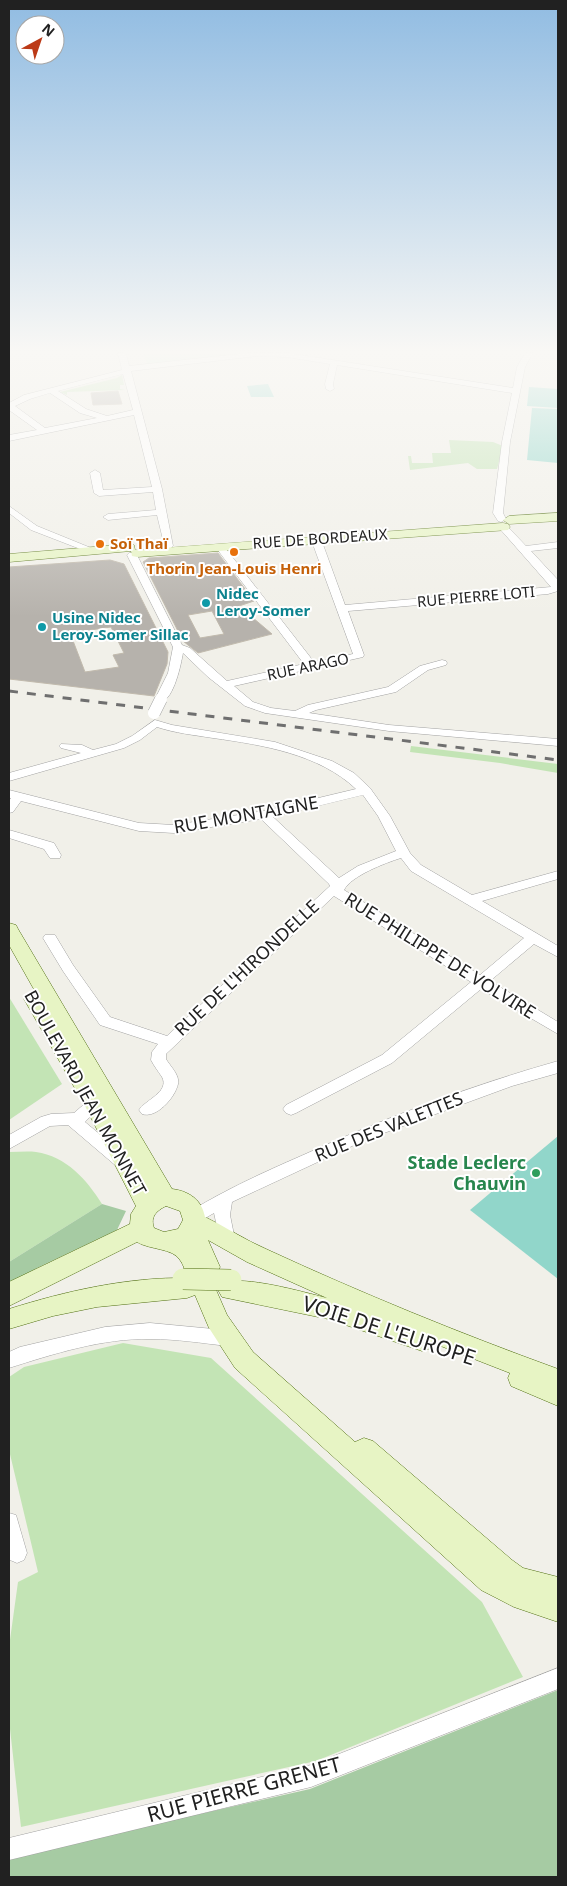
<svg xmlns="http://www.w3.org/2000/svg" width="567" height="1886" viewBox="0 0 567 1886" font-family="'Noto Sans',sans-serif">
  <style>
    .grass { fill: #c3e4b5 }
    .forest { fill: #a6cba3 }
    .park { fill: #ccf4d8 }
    .pitch { fill: #91d6ca }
    .building { fill: #b6b2ac; stroke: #c1baad; fill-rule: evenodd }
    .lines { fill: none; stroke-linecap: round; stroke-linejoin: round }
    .street-casing { stroke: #a2a2a2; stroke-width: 1 }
    .secondary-casing { stroke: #516f12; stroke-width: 1 }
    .street { fill: #fff; fill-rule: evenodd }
    .secondary { fill: #e7f4c4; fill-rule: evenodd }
    .rail { stroke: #6f6f6f; stroke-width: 3; stroke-dasharray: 9 9; stroke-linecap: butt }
    .street-bridge-casing { stroke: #a2a2a2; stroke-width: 13; stroke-linecap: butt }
    .secondary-bridge-casing { stroke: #516f12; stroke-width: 22; stroke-linecap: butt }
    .street-bridge { stroke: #fff; stroke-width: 12 }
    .secondary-bridge { stroke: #e7f4c4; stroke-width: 21 }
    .food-dot { fill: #e8710a; stroke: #fff; stroke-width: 2 }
    .culture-dot { fill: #0f9aa8; stroke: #fff; stroke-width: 2 }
    .leisure-dot { fill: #2e9e5b; stroke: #fff; stroke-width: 2 }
    .labels { text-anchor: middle; stroke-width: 4; stroke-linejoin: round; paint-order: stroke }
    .far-street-label { font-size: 15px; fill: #212121; stroke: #fff }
    .far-food-label { font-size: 15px; font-weight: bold; fill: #c56008; stroke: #fff; text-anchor: start }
    .far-culture-label { font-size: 15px; font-weight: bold; fill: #0d838f; stroke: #fff; text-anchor: start }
    .street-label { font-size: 18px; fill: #212121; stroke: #fff }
    .leisure-label { font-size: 18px; font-weight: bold; fill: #27864d; stroke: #fff; text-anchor: end }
    .near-street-label { font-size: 21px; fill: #212121; stroke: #fff }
  </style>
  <rect width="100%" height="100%" fill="#f1f0e9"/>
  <g class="grass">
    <path d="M 122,375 L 124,385 L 120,385 L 120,389 L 125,390 L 67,392 L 67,395 L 60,392 L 117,378 Z"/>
    <path d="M 449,440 L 493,442 L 503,446 L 497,469 L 477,469 L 468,463 L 410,470 L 408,456 L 411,456 L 412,463 L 433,463 L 432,453 L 451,453 Z"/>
    <path d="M 411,746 L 558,764 L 558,773 L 500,763 L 410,752 Z"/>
    <path d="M 9,997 L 62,1084 L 9,1120 Z"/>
    <path d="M 9,1152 C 18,1152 28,1151 36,1152 C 66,1156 87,1180 102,1204 L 9,1262 Z"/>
    <path d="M 123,1343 L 211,1358 L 482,1602 L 523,1677 L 316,1761 L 21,1827 L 9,1720 L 9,1647 L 18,1582 L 38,1572 L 9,1450 L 9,1377 L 24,1367 Z"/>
  </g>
  <g class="forest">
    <path d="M 102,1204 L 126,1211 L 117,1230 L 37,1268 L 9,1287 L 9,1262 Z"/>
    <path d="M 558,1690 L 558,1877 L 9,1877 L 9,1857 L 310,1789 Z"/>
  </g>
  <path class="park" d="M 143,353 L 253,353 L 147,364 Z"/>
  <g class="pitch">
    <path d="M 268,384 L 274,397 L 251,397 L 247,386 Z"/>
    <path d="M 529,387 L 558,389 L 558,408 L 527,406 Z"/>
    <path d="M 532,408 L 558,409 L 558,463 L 527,460 Z"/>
    <path d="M 558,1136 L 558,1279 L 470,1210 Z"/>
  </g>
  <g class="building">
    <path d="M 118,391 L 122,404 L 93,405 L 91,393 Z"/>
    <path d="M 218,553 L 254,601 L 239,606 L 272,634 L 198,653 L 183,641 L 143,562 L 149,558 ZM 212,611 L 224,634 L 200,638 L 188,615 Z"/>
    <path d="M 110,560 L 124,564 L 168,652 L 167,664 L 154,696 L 9,679 L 9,567 ZM 111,627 L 124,653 L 113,655 L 119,667 L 85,672 L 70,633 Z"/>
  </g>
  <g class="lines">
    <defs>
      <g id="street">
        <path d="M 118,353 L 126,353 L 129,366 L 248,353 L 287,353 L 513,388 L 517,367 L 525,353 L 533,353 L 525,367 L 510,442 L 503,513 L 506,519 L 501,522 L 498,521 L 493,513 L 502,442 L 512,393 L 337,365 L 333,384 L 334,389 L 330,391 L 326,389 L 325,384 L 330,364 L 287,357 L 257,356 L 131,371 L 162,489 L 173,546 L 171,548 L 165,548 L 157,515 L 108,520 L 103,517 L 108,514 L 156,510 L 153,492 L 99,496 L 94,493 L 90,473 L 95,470 L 100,473 L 103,490 L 152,487 L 134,415 L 9,441 L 9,435 L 37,430 L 9,410 L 9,403 L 24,395 L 122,370 ZM 123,374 L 133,410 L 107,416 L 86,409 L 58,391 ZM 50,393 L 80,413 L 97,418 L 45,428 L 15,406 L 30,399 Z"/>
        <path d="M 9,506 L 37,526 L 96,550 L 91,553 L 88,552 L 31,530 L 9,513 Z"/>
        <path d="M 503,524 L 506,525 L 526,546 L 558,542 L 558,548 L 531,551 L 558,580 L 558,591 L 548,594 L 348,611 L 364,655 L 363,657 L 234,686 L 253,702 L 271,708 L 295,711 L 308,705 L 388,687 L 420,666 L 442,660 L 446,661 L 447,663 L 446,665 L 428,670 L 396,692 L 316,710 L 309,713 L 389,725 L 558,739 L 558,746 L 389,731 L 265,713 L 245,706 L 208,677 L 183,653 C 181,664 174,699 161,702 L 155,699 L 168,673 L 173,647 L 127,555 L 129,553 L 135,553 L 137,555 L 182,645 L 190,648 L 227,681 L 304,664 L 217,549 L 217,545 L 223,545 L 314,662 L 353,654 L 311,539 L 313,537 L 319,537 L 321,539 L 345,605 L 551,587 L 500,529 L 500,525 Z"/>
        <path d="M 155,720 L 172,725 L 275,742 L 332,761 L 354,773 L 370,788 L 390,816 L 410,853 L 421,865 L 472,895 L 558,871 L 558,879 L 482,901 L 558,946 L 558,957 L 534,944 L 490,981 L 558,1022 L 558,1034 L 481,989 L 392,1063 L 296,1113 L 291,1115 L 286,1113 L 283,1109 L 286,1105 L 382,1055 L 471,982 L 334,896 L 166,1054 L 166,1059 C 170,1066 180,1075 178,1084 C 175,1098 156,1119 142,1114 L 139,1110 C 145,1100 170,1092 162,1077 C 158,1071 154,1066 151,1060 L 152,1052 L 158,1044 L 100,1025 L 63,971 L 43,938 L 45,935 L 55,935 L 73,965 L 110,1017 L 167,1036 L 330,886 L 329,884 L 261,819 L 174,833 L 139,831 L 21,801 L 13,812 L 9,813 L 9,801 L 11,798 L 9,798 L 9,790 L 139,823 L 174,825 L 264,811 L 356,789 C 319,754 263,745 213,738 C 194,735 175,733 157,727 L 140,740 L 124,748 L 9,781 L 9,773 L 81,753 L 61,748 L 59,746 L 61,744 L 82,745 L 93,750 L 116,744 L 132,736 ZM 363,795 L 378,816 L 396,851 L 358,866 L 339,878 L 273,817 ZM 401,858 L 411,871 L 524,938 L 480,975 L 344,890 C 351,876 385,863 401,858 Z"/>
        <path d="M 9,830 L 54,843 L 61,855 L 60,858 L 50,858 L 44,849 L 9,838 Z"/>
        <path d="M 558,1061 L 558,1073 L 512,1086 L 365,1140 L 234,1201 L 232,1202 L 230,1215 L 235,1240 L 233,1245 L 227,1247 L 221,1245 L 214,1213 L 195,1224 L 189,1222 L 187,1217 L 189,1212 C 225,1190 262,1173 301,1156 C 384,1118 470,1086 558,1061 Z"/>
        <path d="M 94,1098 L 99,1100 L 102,1104 L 85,1122 L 127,1157 L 129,1161 L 127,1165 L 121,1167 L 115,1165 L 68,1125 L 50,1126 L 9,1149 L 9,1135 L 41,1117 L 51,1114 L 74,1113 L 89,1100 Z"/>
        <path d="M 150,1323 L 224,1330 L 231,1327 L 237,1330 L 240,1335 L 237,1340 L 227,1346 C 202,1343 176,1339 151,1339 C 103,1338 53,1354 9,1368 L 9,1352 L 20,1347 L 105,1327 Z"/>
        <path d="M 9,1513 L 16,1515 L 27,1553 L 24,1560 L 17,1563 L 10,1560 L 9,1557 Z"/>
        <path d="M 558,1668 L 558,1689 L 311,1787 L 9,1860 L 9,1838 L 311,1765 Z"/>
      </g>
      <g id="secondary">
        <path d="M 558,513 L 558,521 L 509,524 L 503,520 L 509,516 Z"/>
        <path d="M 503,523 L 508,524 L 510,527 L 508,530 L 137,557 L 132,556 L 131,551 L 9,562 L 9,554 L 129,544 L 134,545 L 135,550 Z"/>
        <path d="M 9,923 L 16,925 L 18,929 L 172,1189 C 189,1191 202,1200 205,1217 C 226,1227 245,1240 266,1249 C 361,1293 459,1333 558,1369 L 558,1406 L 511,1386 L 508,1378 L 510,1373 L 433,1343 L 431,1348 L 422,1351 L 328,1319 L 222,1297 L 218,1290 L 222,1283 C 244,1275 303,1292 327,1298 L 247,1262 L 208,1240 L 220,1267 L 216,1274 L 210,1276 L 227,1315 L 253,1352 L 355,1442 L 364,1438 L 373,1441 L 512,1560 L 523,1568 L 558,1577 L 558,1622 L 514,1607 L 481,1590 L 235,1368 L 209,1328 L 195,1295 L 187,1298 L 97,1307 L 53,1316 L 9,1329 L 9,1309 C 66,1291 128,1277 188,1278 C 185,1272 184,1265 180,1260 C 173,1248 150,1250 137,1242 L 9,1306 L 9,1282 L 11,1281 L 130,1224 L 131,1214 L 136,1206 L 85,1106 L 24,999 L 27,994 L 36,993 L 9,945 ZM 166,1206 L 180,1211 L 183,1220 L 178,1229 L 164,1232 L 154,1228 C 150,1217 156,1211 166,1206 Z"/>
      </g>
    </defs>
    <use href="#street" class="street-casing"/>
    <use href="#secondary" class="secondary-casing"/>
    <use href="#street" class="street"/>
    <use href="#secondary" class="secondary"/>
    <path class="rail" d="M 9,691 L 558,760"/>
    <defs>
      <path id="street-bridge" d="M 154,713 L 161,699"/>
      <path id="secondary-bridge" d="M 183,1279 L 231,1280"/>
    </defs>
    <use href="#street-bridge" class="street-bridge-casing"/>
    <use href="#secondary-bridge" class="secondary-bridge-casing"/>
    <use href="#street-bridge" class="street-bridge"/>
    <use href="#secondary-bridge" class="secondary-bridge"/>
  </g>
  <linearGradient id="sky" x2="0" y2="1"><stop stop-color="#91bce2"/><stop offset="0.57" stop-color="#f9f8f5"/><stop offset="1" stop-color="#f9f8f5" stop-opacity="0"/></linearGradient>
  <rect width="567" height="617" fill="url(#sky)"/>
  <g class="food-dot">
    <circle cx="100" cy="544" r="5"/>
    <circle cx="234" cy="552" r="5"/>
  </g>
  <g class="culture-dot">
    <circle cx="206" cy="603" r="5"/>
    <circle cx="42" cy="627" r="5"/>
  </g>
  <circle class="leisure-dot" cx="536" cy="1173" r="5"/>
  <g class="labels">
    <g class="far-street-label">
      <text transform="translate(320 539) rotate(-4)" y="5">RUE DE BORDEAUX</text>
      <text transform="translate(476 597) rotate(-5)" y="5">RUE PIERRE LOTI</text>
      <text transform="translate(308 667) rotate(-12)" y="5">RUE ARAGO</text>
    </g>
    <g class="far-food-label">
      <text x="110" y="549">Soï Thaï</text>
      <text x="234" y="574" text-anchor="middle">Thorin Jean-Louis Henri</text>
    </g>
    <g class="far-culture-label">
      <text x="216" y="599">Nidec<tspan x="216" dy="17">Leroy-Somer</tspan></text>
      <text x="52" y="623">Usine Nidec<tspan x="52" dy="17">Leroy-Somer Sillac</tspan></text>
    </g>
    <g class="street-label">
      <text transform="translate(246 815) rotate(-10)" y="6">RUE MONTAIGNE</text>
      <text transform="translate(440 956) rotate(32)" y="6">RUE PHILIPPE DE VOLVIRE</text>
      <text transform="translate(247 968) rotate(-43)" y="6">RUE DE L'HIRONDELLE</text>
      <text transform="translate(85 1093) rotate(61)" y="6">BOULEVARD JEAN MONNET</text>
      <text transform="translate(389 1127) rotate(-22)" y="6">RUE DES VALETTES</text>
    </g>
    <g class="leisure-label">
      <text x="526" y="1169">Stade Leclerc<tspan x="526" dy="21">Chauvin</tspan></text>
    </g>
    <g class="near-street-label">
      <text transform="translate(389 1331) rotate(18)" y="7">VOIE DE L'EUROPE</text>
      <text transform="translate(244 1790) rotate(-15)" y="7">RUE PIERRE GRENET</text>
    </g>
  </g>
  <rect width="567" height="1886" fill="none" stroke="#212121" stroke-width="20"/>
  <g transform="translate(40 40) rotate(40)"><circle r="24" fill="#ffffff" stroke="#a6a6a6"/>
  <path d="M0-4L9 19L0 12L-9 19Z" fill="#bc3a17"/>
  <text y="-8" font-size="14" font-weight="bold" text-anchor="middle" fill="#212121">N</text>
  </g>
</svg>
